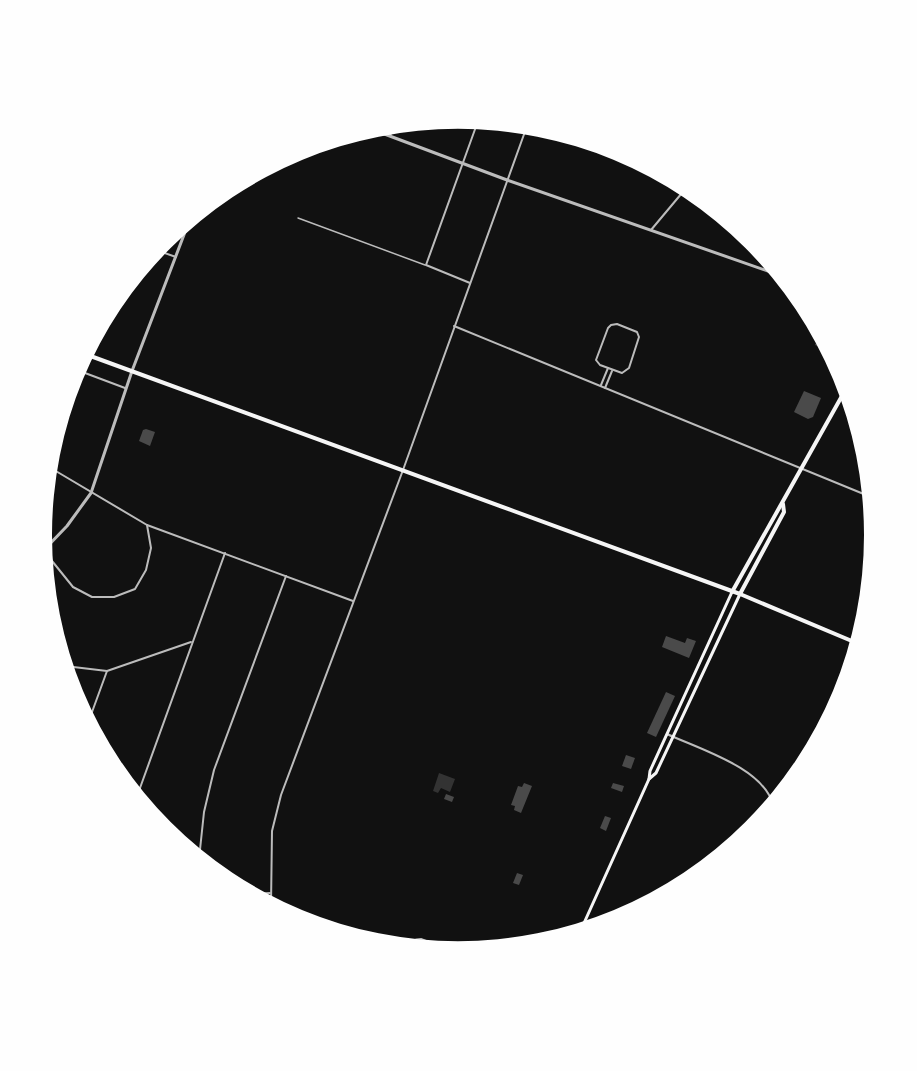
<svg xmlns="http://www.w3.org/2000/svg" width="917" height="1071" viewBox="0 0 917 1071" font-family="'Titillium Web',sans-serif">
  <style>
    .water { fill: #333 }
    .building { fill: #4a4a4a }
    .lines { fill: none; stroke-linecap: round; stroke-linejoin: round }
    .service { stroke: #bcbcbc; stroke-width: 1.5 }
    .minor { stroke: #bcbcbc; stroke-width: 2 }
    .tertiary { stroke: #bcbcbc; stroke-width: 3 }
    .secondary { stroke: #f5f5f5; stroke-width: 3 }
    .primary { stroke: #f5f5f5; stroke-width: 4 }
  </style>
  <rect width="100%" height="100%" fill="#111"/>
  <path class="water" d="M 439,773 L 455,779 L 450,792 L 441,788 L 438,793 L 433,791 Z"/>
  <g class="building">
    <path d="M 820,333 L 828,347 L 826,350 L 815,345 Z"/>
    <path d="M 804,391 L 821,398 L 813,417 L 808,419 L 794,412 Z"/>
    <path d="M 146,429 L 155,432 L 150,446 L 139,441 L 143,430 Z"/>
    <path d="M 666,636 L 685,643 L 687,638 L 696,641 L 689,658 L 662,647 Z"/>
    <path d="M 666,692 L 675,696 L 656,737 L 647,733 Z"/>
    <path d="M 626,755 L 635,758 L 631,769 L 622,766 Z"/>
    <path d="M 524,783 L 532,786 L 521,813 L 514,810 L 515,806 L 511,805 L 518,786 L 522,787 Z"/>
    <path d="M 613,783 L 624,786 L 622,792 L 611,788 Z"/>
    <path d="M 446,794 L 454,797 L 452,802 L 444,799 Z"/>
    <path d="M 605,816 L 611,818 L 606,831 L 600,828 Z"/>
    <path d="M 517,873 L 523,875 L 519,885 L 513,883 Z"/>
  </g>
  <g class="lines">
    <path class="service" d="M 298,218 L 425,265"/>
    <g class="minor">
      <path d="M 390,136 L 394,125"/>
      <path d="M 651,230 L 687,187"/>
      <path d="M 156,250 L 176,257"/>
      <path d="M 470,283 L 426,265 L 478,121"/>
      <path d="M 617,324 L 637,332 L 639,337 L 629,368 L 622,373 L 600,365 L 596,360 L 608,328 L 611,325 Z"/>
      <path d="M 454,326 L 871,497"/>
      <path d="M 77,370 L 125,388"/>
      <path d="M 601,385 L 608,368"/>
      <path d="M 605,388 L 612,371"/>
      <path d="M 49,467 L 147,525 L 353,601"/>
      <path d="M 44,551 L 73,587 L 92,597 L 114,597 L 135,589 L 146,570 L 151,548 L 147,525"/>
      <path d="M 65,666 L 107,671 L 191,642"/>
      <path d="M 88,723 L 107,671"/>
      <path d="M 667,734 C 699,749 764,768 773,805"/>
      <path d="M 138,799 L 140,788 L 225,553"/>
      <path d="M 199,859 L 204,812 L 214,770 L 286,576"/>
      <path d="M 250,894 L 270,893"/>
      <path d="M 271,905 L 272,831 L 281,795 L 403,470 L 527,126"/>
      <path d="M 408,947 C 411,941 414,939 421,939 L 454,952"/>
    </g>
    <g class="tertiary">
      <path d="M 371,129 L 507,180 L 782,276"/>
      <path d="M 43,551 L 67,526 L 91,493 L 132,371 L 190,219"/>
    </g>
    <g class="secondary">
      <path d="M 649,779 L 656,773 L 740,594"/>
      <path d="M 580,932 L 649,779 L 650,771 L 732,592"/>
    </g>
    <g class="primary">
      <path d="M 85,354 L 740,594 L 859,644"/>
      <path d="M 732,592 L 847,387"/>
      <path d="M 740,594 L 784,512 L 783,504"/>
    </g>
  </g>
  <path d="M0 0H917V1071H0ZM52 535a406 406 0 1 1 812 0a406 406 0 1 1-812 0Z" fill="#fefefe" fill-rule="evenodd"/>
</svg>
